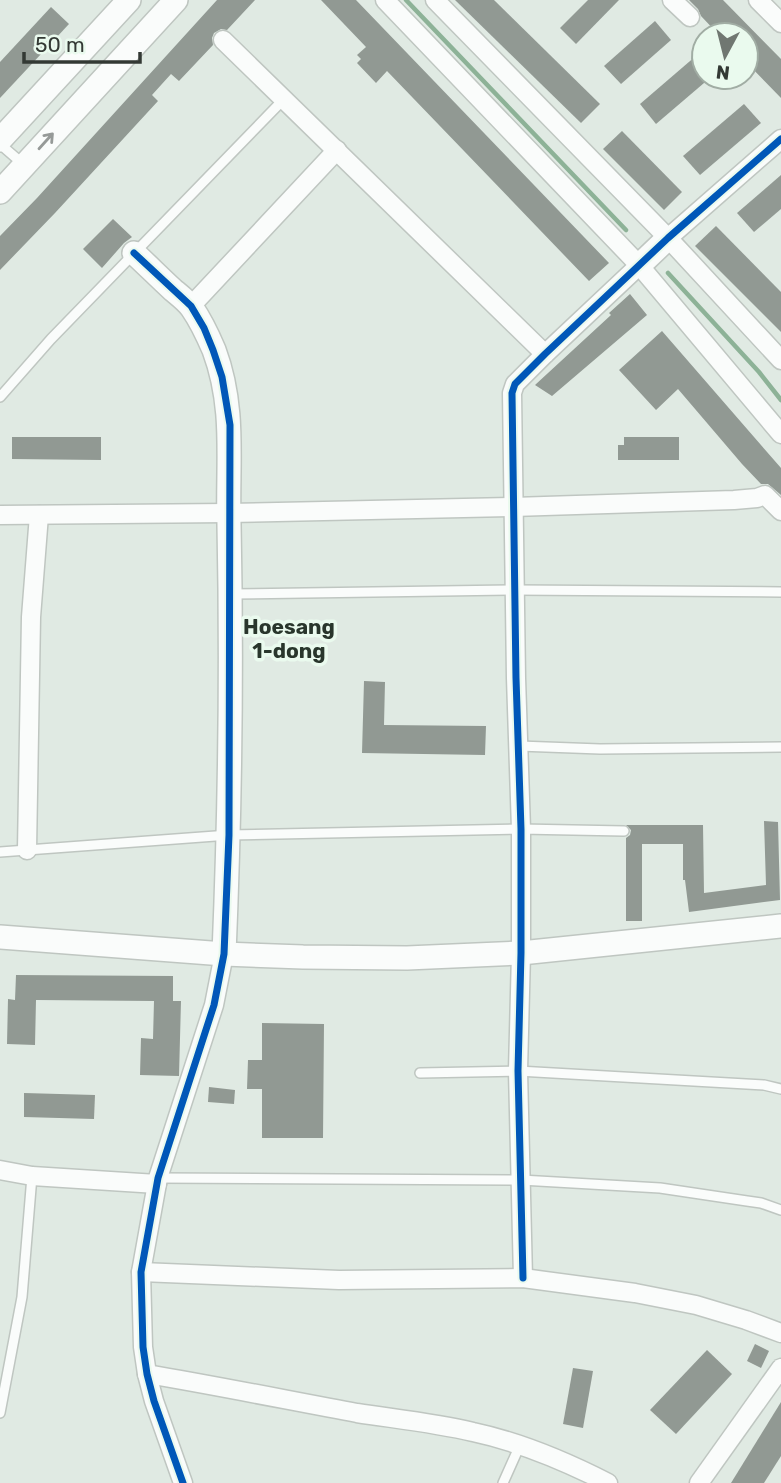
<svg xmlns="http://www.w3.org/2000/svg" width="781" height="1483" viewBox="0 0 781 1483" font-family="Rubik,sans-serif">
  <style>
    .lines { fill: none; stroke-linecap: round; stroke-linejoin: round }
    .stream { stroke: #8db297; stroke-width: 4.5 }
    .building { fill: #919993 }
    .lane-casing { stroke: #bfc6c1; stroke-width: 12 }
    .street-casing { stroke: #bfc6c1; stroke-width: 21 }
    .secondary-casing { stroke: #bfc6c1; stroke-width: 26 }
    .lane { stroke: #fafcfb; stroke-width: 9 }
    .street { stroke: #fafcfb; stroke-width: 18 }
    .secondary { stroke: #fafcfb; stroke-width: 23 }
    .cycleway-casing { stroke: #eafaee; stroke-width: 11 }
    .cycleway { stroke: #0057b8; stroke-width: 7 }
    .oneway { stroke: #969a98 }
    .labels { text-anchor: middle; stroke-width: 7; stroke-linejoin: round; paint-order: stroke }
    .neighbourhood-label { font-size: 21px; font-weight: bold; fill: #29362c; stroke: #eafaee }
  </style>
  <rect width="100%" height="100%" fill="#e0eae3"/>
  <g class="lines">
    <g class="stream">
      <path d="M 406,0 L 626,230"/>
      <path d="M 668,273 L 759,372 L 781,400"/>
    </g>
  </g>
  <g class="building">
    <path d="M 217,0 L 255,0 L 227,30 L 221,29 L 214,33 L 212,38 L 213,45 L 179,81 L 171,74 L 152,95 L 158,101 L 55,213 L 0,270 L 0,236 L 37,198 Z"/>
    <path d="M 321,0 L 356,0 L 609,263 L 589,281 L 387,71 L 376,83 L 357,63 L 361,59 L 357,55 L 366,47 Z"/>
    <path d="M 455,0 L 494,0 L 600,104 L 581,123 Z"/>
    <path d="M 588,0 L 619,0 L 576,44 L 560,28 Z"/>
    <path d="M 689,0 L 723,0 L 781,59 L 781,98 L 746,62 L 746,35 L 719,35 L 701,16 L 698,9 Z"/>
    <path d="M 51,7 L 69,24 L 0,98 L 0,62 Z"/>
    <path d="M 655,21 L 671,40 L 621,84 L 604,66 Z"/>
    <path d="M 704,49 L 704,83 L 656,124 L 640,104 Z"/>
    <path d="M 744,104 L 761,123 L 700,175 L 683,156 Z"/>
    <path d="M 622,131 L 682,192 L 664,210 L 603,149 Z"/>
    <path d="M 781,175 L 781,209 L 754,232 L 737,213 Z"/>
    <path d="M 113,219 L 132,237 L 124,243 L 102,268 L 83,249 Z"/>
    <path d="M 716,226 L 781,292 L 781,332 L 695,246 Z"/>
    <path d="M 630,294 L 647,315 L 552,396 L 535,385 L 611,315 L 609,313 Z"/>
    <path d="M 662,331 L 781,468 L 781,495 L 768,484 L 761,484 L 742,464 L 678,389 L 656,410 L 619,370 Z"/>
    <path d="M 12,437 L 101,437 L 101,460 L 12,459 Z"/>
    <path d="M 624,437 L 679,437 L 679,460 L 618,460 L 618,445 L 624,445 Z"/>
    <path d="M 364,681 L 385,682 L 384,725 L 486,726 L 485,755 L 362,753 Z"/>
    <path d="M 764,821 L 778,822 L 780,900 L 689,912 L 685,880 L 683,880 L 683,844 L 642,844 L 642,921 L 626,921 L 626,838 L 630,835 L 631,830 L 626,825 L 703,825 L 704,893 L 766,885 Z"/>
    <path d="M 16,975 L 173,976 L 173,1001 L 181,1001 L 179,1076 L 140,1075 L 141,1038 L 153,1039 L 154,1001 L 36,1000 L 35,1045 L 7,1044 L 8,999 L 15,1000 Z"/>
    <path d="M 262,1023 L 324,1024 L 323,1138 L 262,1138 L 262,1089 L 247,1089 L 248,1060 L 262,1060 Z"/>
    <path d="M 209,1087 L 235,1090 L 234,1104 L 208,1102 Z"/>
    <path d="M 24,1093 L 95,1095 L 94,1119 L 24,1117 Z"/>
    <path d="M 755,1344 L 769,1351 L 761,1368 L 747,1361 Z"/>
    <path d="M 707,1350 L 732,1374 L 676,1434 L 650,1410 Z"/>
    <path d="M 573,1368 L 593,1371 L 583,1428 L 563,1424 Z"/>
    <path d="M 781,1402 L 781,1456 L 764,1483 L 731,1483 Z"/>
  </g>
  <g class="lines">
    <defs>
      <g id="lane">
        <path d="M 0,144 L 23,164"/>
        <path d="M 0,397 L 51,339 L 284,99"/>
        <path d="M 232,594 L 515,590 L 781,592"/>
        <path d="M 519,746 L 600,749 L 781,747"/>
        <path d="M 0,852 L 229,835 L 521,829 L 624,831"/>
        <path d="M 420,1073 L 518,1071 L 764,1085 L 781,1089"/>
        <path d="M 158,1178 L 521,1180 L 660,1188 L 747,1201 L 761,1203 L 781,1210"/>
        <path d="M 0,1413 L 22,1297 L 32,1176"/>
        <path d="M 503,1483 L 520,1445"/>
      </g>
      <g id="street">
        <path d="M 385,0 L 639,265 L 781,434"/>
        <path d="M 435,0 L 668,238 L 781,360"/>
        <path d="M 672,0 L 690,17"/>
        <path d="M 758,0 L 781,23"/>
        <path d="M 223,40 L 545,354"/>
        <path d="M 668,238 L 781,139"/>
        <path d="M 191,306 L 337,150"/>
        <path d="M 0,515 L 228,513 L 513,507 L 734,500 L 757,498 L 765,495 L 781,511"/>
        <path d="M 27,850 L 31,617 L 39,515"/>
        <path d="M 0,1170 L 32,1176 L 157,1184"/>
        <path d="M 141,1272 L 339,1280 L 523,1278 L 635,1293 L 696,1305 L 746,1320 L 781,1333"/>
        <path d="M 523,1278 L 518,1071 L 521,953 L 521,829 L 516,678 L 512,393 L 515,384 L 545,354 L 646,259"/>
        <path d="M 147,1374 C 218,1386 287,1400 357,1413 C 396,1419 435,1423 473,1432 C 520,1442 565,1461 608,1483"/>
        <path d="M 183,1483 L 154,1401 L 147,1374 L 143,1347 L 141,1272 L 158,1178 L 214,1005 L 224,954"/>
        <path d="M 699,1483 L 781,1368"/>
      </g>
      <g id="secondary">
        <path d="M 0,140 L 129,0"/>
        <path d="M 0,192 L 176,0"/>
        <path d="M 134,253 C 147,265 160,278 173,290 C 179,295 187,301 192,308 C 201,321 208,336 214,350 C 236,409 227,463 229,524 C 232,667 230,810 224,954"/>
        <path d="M 646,259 L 668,238"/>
        <path d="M 0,937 L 224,954 L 303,957 L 407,958 L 521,953 L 781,926"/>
      </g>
    </defs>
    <use href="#lane" class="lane-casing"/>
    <use href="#street" class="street-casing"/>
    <use href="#secondary" class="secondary-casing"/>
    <use href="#lane" class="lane"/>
    <use href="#street" class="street"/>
    <use href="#secondary" class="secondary"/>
    <defs>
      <g id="cycleway">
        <path d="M 134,253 L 191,306 L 204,328 L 213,350 L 222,377 L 230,425 L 229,835 L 224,954 L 214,1005 L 158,1178 L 141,1272 L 143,1347 L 147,1374 L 154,1401 L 183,1483"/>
        <path d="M 523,1278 L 518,1071 L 521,953 L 521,829 L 516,678 L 512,393 L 515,384 L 545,354 L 668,238 L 781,139"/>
      </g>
    </defs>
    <use href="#cycleway" class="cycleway-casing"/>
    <use href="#cycleway" class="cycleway"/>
  </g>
  <defs><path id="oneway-shaft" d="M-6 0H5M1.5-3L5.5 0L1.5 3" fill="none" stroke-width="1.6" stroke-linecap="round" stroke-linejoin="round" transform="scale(1.75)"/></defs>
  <use class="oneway" href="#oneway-shaft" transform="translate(46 141) rotate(-48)"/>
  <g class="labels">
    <g class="neighbourhood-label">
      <text x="289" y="634">Hoesang<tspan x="289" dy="24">1-dong</tspan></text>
    </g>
  </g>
  <g transform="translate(725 56) rotate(187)"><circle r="33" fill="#eafaee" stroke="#a1ada4" stroke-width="2"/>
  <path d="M0-5L12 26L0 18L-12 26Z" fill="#707771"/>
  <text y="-10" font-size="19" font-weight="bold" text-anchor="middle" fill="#333934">N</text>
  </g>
  <path d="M24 52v10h116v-10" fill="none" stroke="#333934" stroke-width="3.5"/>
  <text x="35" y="52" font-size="21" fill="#333934" stroke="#eafaee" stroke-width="5" paint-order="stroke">50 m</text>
</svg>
